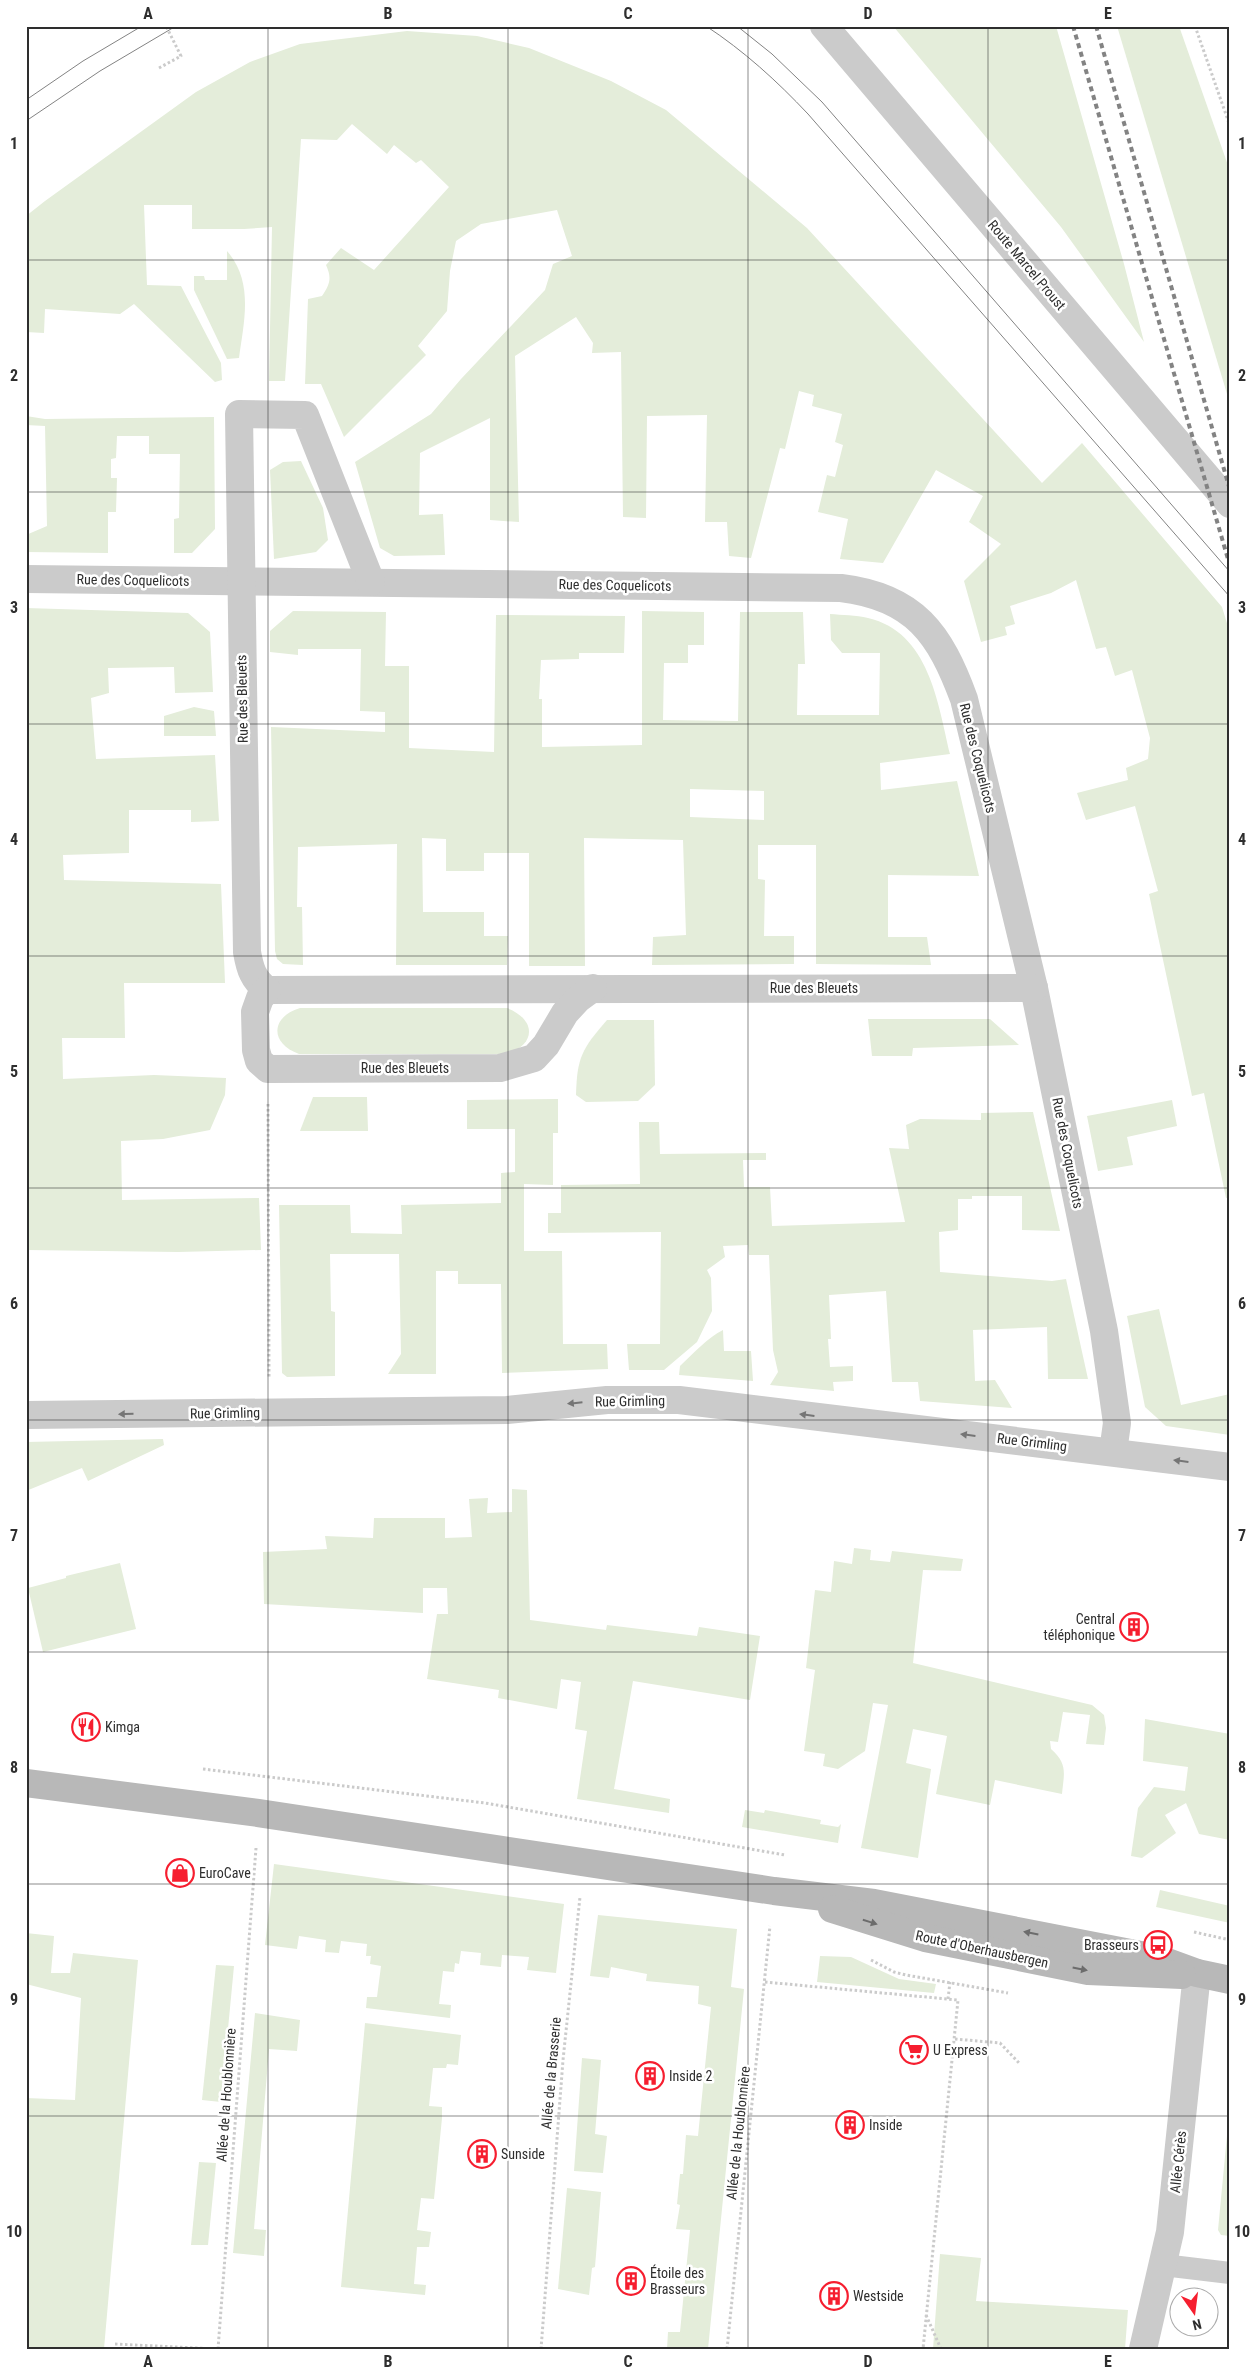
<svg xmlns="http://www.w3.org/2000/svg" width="1256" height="2375" viewBox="0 0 1256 2375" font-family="'Roboto Condensed',sans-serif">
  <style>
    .green { fill: #e4edda; fill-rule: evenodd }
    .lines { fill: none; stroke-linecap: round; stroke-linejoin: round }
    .path { stroke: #cbcbcb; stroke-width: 3; stroke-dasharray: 2.5 2.5; stroke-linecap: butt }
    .service { stroke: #cbcbcb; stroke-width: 22 }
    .minor { stroke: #cbcbcb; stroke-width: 28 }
    .tertiary { stroke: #cbcbcb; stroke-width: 28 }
    .secondary { stroke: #b8b8b8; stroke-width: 28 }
    .tram { stroke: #838383; stroke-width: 1 }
    .rail { stroke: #838383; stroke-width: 4; stroke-dasharray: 5 4; stroke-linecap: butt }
    .oneway { fill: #757575 }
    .oneway2 { fill: #6c6c6c }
    .grid { fill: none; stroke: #2e2e2e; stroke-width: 1; stroke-opacity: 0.55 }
    .labels { text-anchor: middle; stroke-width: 5; stroke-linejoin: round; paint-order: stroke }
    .street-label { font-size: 14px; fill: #2e2e2e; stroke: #fff }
    .poi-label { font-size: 14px; fill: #2e2e2e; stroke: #fff; text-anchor: start }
    .neatline { fill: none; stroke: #2e2e2e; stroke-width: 2 }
    .grid-label { font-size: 16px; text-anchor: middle; font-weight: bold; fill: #2e2e2e }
  </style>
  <rect width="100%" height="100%" fill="#fff"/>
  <g class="green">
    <path d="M 893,26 L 1056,26 L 1124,264 L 1144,342 L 1061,227 Z"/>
    <path d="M 1117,26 L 1179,26 L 1230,171 L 1230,404 Z"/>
    <path d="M 407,31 L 477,36 L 529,48 L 611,81 L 666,110 L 807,228 L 1042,483 L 1082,443 L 1222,607 L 1230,633 L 1230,1197 L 1226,1198 L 1204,1093 L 1192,1096 L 1149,894 L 1158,891 L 1135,806 L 1086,820 L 1077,793 L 1128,780 L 1126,768 L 1148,759 L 1150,738 L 1132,670 L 1115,676 L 1106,647 L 1096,649 L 1076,580 L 1051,593 L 1010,606 L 1015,624 L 1005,627 L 1007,635 L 981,642 L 964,581 L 1001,544 L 969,522 L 983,496 L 936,470 L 883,563 L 840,559 L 848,519 L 818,512 L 827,475 L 835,477 L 843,445 L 835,442 L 842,414 L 812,406 L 814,395 L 799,391 L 785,449 L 780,448 L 751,558 L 729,556 L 727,522 L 705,522 L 707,415 L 647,416 L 646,518 L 623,517 L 621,352 L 592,353 L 593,343 L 576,317 L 515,356 L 519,522 L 490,520 L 490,418 L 420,453 L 419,515 L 443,514 L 445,555 L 394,556 L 380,548 L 355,462 L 431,414 L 461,379 L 545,290 L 553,264 L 572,256 L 557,210 L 481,224 L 456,241 L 450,271 L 447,311 L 418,346 L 426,355 L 344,437 L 321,384 L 305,384 L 308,299 L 322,296 C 330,284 332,278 326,265 L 341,248 L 374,270 L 449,187 L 421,160 L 416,163 L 394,145 L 387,154 L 352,124 L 337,140 L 301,139 L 285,381 L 269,381 L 272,227 L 244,229 L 192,229 L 192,205 L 144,205 L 147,285 L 181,286 L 221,363 L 222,380 L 215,382 L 134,304 L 120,314 L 45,309 L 44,333 L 26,332 L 26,216 L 45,201 L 196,92 L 250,62 L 300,44 Z"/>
    <path d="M 227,251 C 254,282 244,321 239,358 L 227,359 L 194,290 L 194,276 L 204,276 L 205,280 L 227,280 Z"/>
    <path d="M 26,416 L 45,419 L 214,417 L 215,529 L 192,553 L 174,553 L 174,519 L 179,518 L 180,454 L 149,454 L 149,436 L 117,436 L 116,458 L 111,459 L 111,478 L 117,478 L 116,512 L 108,512 L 108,553 L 26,552 L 26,535 L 47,526 L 45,426 L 26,425 Z"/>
    <path d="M 301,461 L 323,508 L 328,540 L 316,552 L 274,559 L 270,470 L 283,462 Z"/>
    <path d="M 26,608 L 188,613 L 210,632 L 213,692 L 175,693 L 174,667 L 108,668 L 109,693 L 91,698 L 96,759 L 215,755 L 219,821 L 191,822 L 191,810 L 129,810 L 129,853 L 63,855 L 64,880 L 221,884 L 225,983 L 124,983 L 125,1038 L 62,1038 L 63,1079 L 154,1075 L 226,1078 L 225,1095 L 210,1130 L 163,1139 L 121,1141 L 122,1200 L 259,1198 L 261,1250 L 178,1252 L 26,1250 Z"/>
    <path d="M 293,611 L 386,612 L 385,666 L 409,666 L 409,748 L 494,752 L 496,615 L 625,616 L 624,653 L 579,653 L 579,659 L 541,660 L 539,699 L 542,699 L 542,747 L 642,745 L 642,611 L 704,612 L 704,645 L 688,645 L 688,663 L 664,663 L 663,720 L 738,721 L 740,612 L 803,612 L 805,664 L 798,664 L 797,715 L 879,715 L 880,653 L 842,653 L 831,640 L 830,614 C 842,615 856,615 868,618 C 929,632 938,703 950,754 L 880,763 L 881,790 L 957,781 L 979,876 L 888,875 L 888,937 L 927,937 L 931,965 L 816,964 L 816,845 L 758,845 L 758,879 L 765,880 L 764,936 L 794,936 L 794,964 L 652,965 L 653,937 L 686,935 L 683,840 L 584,838 L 585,966 L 529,966 L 529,853 L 484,853 L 484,871 L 446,871 L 446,839 L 422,838 L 423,912 L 484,912 L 484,936 L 508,936 L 507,965 L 396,965 L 397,844 L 298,847 L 297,907 L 302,907 L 303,965 L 283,964 L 277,959 L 275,951 L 271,727 L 385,732 L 385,712 L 360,711 L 361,649 L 298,649 L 298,655 L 270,652 L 270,631 ZM 690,789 L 764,791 L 764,820 L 690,817 Z"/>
    <path d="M 194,707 L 214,711 L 216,736 L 164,736 L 164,716 Z"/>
    <path d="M 300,1008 L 507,1008 C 536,1019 537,1045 506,1054 L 299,1054 C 270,1044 270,1017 300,1008 Z"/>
    <path d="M 868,1019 L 990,1019 L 1019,1045 L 913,1048 L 912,1056 L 872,1056 Z"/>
    <path d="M 607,1020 L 654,1020 L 655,1085 L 638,1101 L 586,1102 L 576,1095 C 577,1057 582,1049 607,1020 Z"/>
    <path d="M 313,1097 L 367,1097 L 368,1131 L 300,1131 Z"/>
    <path d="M 558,1099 L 558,1133 L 553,1133 L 553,1185 L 524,1184 L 524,1251 L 562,1251 L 563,1344 L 607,1344 L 608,1369 L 502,1373 L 501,1284 L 458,1284 L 458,1271 L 436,1271 L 436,1374 L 388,1374 L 401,1354 L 399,1254 L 330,1254 L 331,1311 L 335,1312 L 335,1376 L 287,1377 L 282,1373 L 279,1205 L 350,1205 L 351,1233 L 402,1234 L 401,1205 L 501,1203 L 501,1173 L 515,1172 L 515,1129 L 467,1129 L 467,1100 Z"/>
    <path d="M 1172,1100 L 1177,1126 L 1127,1137 L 1133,1165 L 1098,1171 L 1087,1116 Z"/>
    <path d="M 1033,1112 L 1060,1231 L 1022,1230 L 1022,1196 L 972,1196 L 972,1199 L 958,1199 L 958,1230 L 939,1232 L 940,1272 L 1052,1281 L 1066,1279 L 1088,1379 L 1048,1379 L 1047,1327 L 973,1330 L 975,1381 L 995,1380 L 1012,1408 L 920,1401 L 918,1382 L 892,1382 L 886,1291 L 829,1295 L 831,1339 L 828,1339 L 830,1367 L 853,1366 L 853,1381 L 833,1382 L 834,1391 L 770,1385 L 778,1372 L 773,1350 L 769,1255 L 749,1255 L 748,1245 L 723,1246 L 725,1257 L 707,1270 L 711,1278 L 712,1311 L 697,1342 L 664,1370 L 629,1370 L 627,1344 L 660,1344 L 661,1232 L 548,1233 L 548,1213 L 561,1213 L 561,1185 L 640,1184 L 639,1122 L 659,1122 L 660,1154 L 766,1153 L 766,1160 L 743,1160 L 744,1187 L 770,1187 L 772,1226 L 905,1222 L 889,1148 L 909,1149 L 906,1125 L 920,1119 L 981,1120 L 981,1113 Z"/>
    <path d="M 1159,1309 L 1181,1405 L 1230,1394 L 1230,1435 L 1166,1426 L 1145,1407 L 1127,1316 Z"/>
    <path d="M 723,1330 L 724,1351 L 751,1351 L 753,1381 L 679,1375 L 680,1366 C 694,1353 707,1338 723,1330 Z"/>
    <path d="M 163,1439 L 164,1445 L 88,1481 L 82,1468 L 26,1491 L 26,1442 Z"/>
    <path d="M 512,1489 L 527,1490 L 530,1620 L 606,1630 L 607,1625 L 697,1636 L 699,1627 L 760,1636 L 750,1700 L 633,1681 L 614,1789 L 670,1799 L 669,1813 L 577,1799 L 587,1731 L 575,1729 L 581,1682 L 561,1679 L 557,1709 L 498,1698 L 499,1690 L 427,1679 L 437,1614 L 448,1614 L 447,1588 L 423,1588 L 423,1613 L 264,1604 L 263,1552 L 327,1549 L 325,1536 L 373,1538 L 374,1518 L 445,1518 L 445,1538 L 472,1537 L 469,1499 L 488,1498 L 487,1513 L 512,1512 Z"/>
    <path d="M 854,1548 L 871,1550 L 870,1560 L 890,1562 L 892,1551 L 963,1559 L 961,1571 L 923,1570 L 913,1663 L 1092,1705 L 1104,1715 L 1106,1728 L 1104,1745 L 1086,1744 L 1090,1715 L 1063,1712 L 1058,1742 L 1050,1741 L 1051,1749 C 1068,1764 1064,1773 1062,1794 L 995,1780 L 990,1805 L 936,1794 L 947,1736 L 913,1729 L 906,1763 L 931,1769 L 918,1858 L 861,1848 L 888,1705 L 873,1703 L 865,1751 L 838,1769 L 823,1766 L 825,1754 L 804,1751 L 815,1670 L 806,1668 L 815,1590 L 831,1592 L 834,1561 L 852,1564 Z"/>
    <path d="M 120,1563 L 136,1629 L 43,1652 L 28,1588 L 66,1578 L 66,1576 Z"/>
    <path d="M 1145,1719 L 1230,1734 L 1230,1840 L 1199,1834 L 1186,1803 L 1165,1815 L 1176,1833 L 1142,1858 L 1131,1856 L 1138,1808 L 1154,1787 L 1185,1791 L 1188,1767 L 1143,1761 Z"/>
    <path d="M 745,1810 L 764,1813 L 765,1810 L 821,1820 L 820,1824 L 838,1827 L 841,1824 L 838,1843 L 742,1827 Z"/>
    <path d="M 274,1864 L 564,1904 L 556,1973 L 527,1970 L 529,1957 L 502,1955 L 501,1967 L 480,1965 L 481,1953 L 461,1951 L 459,1964 L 455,1963 L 454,1972 L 443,1971 L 439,2004 L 451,2005 L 450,2018 L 366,2008 L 367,1997 L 377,1997 L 381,1966 L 370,1964 L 371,1956 L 366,1956 L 367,1944 L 341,1941 L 339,1953 L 325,1952 L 326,1940 L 299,1936 L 297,1949 L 265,1945 Z"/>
    <path d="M 1160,1890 L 1230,1906 L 1230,1923 L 1156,1907 Z"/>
    <path d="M 598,1915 L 737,1929 L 731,1987 L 744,1989 L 708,2349 L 667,2349 L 668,2332 L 680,2332 L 690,2230 L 676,2229 L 680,2205 L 677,2204 L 680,2174 L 683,2174 L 686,2135 L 698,2136 L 711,2007 L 698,2004 L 699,1986 L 646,1981 L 647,1974 L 611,1967 L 609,1978 L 590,1976 Z"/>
    <path d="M 26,1933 L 54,1936 L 51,1973 L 70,1973 L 73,1953 L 138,1960 L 104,2349 L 26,2348 L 26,2098 L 75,2100 L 81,1998 L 26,1984 Z"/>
    <path d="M 820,1956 L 851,1957 L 899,1979 L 936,1984 L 934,1993 L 817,1982 Z"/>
    <path d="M 216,1965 L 234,1966 L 221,2102 L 202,2100 Z"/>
    <path d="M 255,2013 L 300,2020 L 297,2051 L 269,2049 L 254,2229 L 266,2230 L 264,2256 L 233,2253 Z"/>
    <path d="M 365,2023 L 461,2035 L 458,2065 L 447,2064 L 446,2068 L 433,2068 L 429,2106 L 442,2107 L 442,2118 L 434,2199 L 421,2198 L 417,2230 L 431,2232 L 429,2247 L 417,2247 L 414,2284 L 426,2285 L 425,2295 L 341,2287 Z"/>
    <path d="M 582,2058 L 601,2060 L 595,2134 L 607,2136 L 603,2173 L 574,2171 Z"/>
    <path d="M 1230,2104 L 1230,2236 L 1221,2235 L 1218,2230 Z"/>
    <path d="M 199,2162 L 216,2163 L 208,2245 L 191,2245 Z"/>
    <path d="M 567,2188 L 601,2192 L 595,2267 L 592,2268 L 589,2295 L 558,2289 Z"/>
    <path d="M 940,2254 L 981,2258 L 976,2301 L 1128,2310 L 1125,2349 L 933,2349 Z"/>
  </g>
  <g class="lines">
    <g class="path">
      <path d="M 1195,26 L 1230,126"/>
      <path d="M 159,68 L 181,56 L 166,26"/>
      <path d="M 268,1104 L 269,1378"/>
      <path d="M 203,1769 L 485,1803 L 785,1855"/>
      <path d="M 1194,1932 L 1230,1940"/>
      <path d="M 871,1960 L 894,1972 L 906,1975 L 1008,1993"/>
      <path d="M 765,1982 L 958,2000 L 923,2349"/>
      <path d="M 948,1999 L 950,1982"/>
      <path d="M 955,2039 L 1000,2043 L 1020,2064"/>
      <path d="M 926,2315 L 941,2349"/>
      <path d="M 115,2344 L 215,2349"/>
      <path d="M 218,2349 L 256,1848"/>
      <path d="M 541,2349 L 563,2060 L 580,1897"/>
      <path d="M 727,2349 L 770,1926"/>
    </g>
    <path class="service" d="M 1163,2265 L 1230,2273"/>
    <g class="minor">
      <path d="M 26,579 L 841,588 C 915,597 940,634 964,699 L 1034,988 L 1104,1331 L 1117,1423 L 1113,1452"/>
      <path d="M 371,582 L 305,415 L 239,414 L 247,952 C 250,969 253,979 267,990 L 1034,988"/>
      <path d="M 267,990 L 260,998 L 255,1012 L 256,1050 L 259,1061 L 268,1069 L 500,1068 L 534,1058 L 546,1045 L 565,1013 L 578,999 L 593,988"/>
      <path d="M 26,1415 L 507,1410 L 607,1400 L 679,1400 L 1230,1467"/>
      <path d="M 1143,2349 L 1170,2232 L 1197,1973"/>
    </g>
    <path class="tertiary" d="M 824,26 L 1230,504"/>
    <g class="secondary">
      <path d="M 26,1783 L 258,1813 L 774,1891 L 874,1903 L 1156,1958 L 1197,1973 L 1230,1980"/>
      <path d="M 832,1909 L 925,1938 L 1088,1971 L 1182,1975"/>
    </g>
    <g class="tram">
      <path d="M 706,26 C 744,51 777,81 808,114 L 1230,597"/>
      <path d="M 737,26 L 772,54 L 822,102 L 1230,572"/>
      <path d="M 26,100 L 83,61 L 142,26"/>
      <path d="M 26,121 L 100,71 L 176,26"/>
    </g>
    <g class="rail">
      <path d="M 1073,26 L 1230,566"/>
      <path d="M 1096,26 L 1230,490"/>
    </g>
  </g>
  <defs><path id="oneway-solid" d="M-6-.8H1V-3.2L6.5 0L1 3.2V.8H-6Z" transform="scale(1.25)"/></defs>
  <g class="oneway">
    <use href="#oneway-solid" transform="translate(575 1403) rotate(174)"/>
    <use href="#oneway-solid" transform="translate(126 1414) rotate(179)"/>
    <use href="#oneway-solid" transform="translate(807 1415) rotate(-173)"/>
    <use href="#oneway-solid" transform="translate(968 1435) rotate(-173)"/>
    <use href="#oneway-solid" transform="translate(1181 1461) rotate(-173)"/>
  </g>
  <g class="oneway2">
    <use href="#oneway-solid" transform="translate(870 1922) rotate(17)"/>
    <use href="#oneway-solid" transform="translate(1031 1933) rotate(-169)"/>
    <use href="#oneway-solid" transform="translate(1080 1969) rotate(11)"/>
  </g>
  <path class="grid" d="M 268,26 L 268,2349M 508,26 L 508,2349M 748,26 L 748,2349M 988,26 L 988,2349M 26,260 L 1230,260M 26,492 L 1230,492M 26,724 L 1230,724M 26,956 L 1230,956M 26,1188 L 1230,1188M 26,1420 L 1230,1420M 26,1652 L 1230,1652M 26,1884 L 1230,1884M 26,2116 L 1230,2116"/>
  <defs>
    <symbol id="building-ring" viewBox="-11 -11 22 22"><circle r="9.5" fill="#fff" stroke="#f61e2f" stroke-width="1.5"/><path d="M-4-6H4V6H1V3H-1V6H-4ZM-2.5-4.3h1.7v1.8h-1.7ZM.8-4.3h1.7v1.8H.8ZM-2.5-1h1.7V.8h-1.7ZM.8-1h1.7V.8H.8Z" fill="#f61e2f"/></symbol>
    <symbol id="restaurant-ring" viewBox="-11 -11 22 22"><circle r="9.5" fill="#fff" stroke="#f61e2f" stroke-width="1.5"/><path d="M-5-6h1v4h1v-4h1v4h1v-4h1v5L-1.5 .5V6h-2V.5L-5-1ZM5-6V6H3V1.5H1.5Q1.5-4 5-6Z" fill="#f61e2f"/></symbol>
    <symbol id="shop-ring" viewBox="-11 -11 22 22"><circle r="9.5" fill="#fff" stroke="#f61e2f" stroke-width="1.5"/><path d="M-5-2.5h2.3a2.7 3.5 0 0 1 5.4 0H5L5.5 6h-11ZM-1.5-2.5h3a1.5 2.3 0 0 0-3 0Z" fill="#f61e2f"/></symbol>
    <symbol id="bus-ring" viewBox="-11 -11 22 22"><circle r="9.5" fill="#fff" stroke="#f61e2f" stroke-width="1.5"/><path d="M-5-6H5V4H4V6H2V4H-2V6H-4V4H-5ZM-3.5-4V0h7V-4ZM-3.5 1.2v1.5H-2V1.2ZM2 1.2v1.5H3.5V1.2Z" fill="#f61e2f"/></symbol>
    <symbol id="supermarket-ring" viewBox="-11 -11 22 22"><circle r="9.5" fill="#fff" stroke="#f61e2f" stroke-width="1.5"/><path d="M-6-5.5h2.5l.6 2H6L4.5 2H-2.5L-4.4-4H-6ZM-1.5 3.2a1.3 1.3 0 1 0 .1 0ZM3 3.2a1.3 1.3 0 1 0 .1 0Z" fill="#f61e2f"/></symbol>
  </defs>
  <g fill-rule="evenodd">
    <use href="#building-ring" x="1118" y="1611" width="32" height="32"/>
    <use href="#restaurant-ring" x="70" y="1711" width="32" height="32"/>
    <use href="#shop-ring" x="164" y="1857" width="32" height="32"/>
    <use href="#bus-ring" x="1142" y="1929" width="32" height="32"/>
    <use href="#supermarket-ring" x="898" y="2034" width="32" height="32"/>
    <use href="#building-ring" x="634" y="2060" width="32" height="32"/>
    <use href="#building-ring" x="834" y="2109" width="32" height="32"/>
    <use href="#building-ring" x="466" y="2138" width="32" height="32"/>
    <use href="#building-ring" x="615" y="2265" width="32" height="32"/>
    <use href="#building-ring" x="818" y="2280" width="32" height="32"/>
  </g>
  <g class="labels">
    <g class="street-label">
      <text transform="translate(1027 265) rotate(50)" y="5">Route Marcel Proust</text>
      <text transform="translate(133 580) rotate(1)" y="5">Rue des Coquelicots</text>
      <text transform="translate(615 585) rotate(1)" y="5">Rue des Coquelicots</text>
      <text transform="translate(242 699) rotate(-91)" y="5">Rue des Bleuets</text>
      <text transform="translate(978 758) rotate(76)" y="5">Rue des Coquelicots</text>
      <text x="814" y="993">Rue des Bleuets</text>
      <text x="405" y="1073">Rue des Bleuets</text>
      <text transform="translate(1068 1153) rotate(79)" y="5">Rue des Coquelicots</text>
      <text transform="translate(630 1401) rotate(-1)" y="5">Rue Grimling</text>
      <text transform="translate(225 1413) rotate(-1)" y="5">Rue Grimling</text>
      <text transform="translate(1032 1442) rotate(7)" y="5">Rue Grimling</text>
      <text transform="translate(982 1949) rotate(12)" y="5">Route d'Oberhausbergen</text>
      <text transform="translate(551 2073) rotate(-85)" y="5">Allée de la Brasserie</text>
      <text transform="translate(226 2095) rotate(-86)" y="5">Allée de la Houblonnière</text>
      <text transform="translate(738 2133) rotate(-84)" y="5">Allée de la Houblonnière</text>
      <text transform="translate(1178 2162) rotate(-84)" y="5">Allée Cérès</text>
    </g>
    <g class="poi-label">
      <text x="1115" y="1624" text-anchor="end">Central<tspan x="1115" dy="16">téléphonique</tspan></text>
      <text x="105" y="1732">Kimga</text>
      <text x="199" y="1878">EuroCave</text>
      <text x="1139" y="1950" text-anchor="end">Brasseurs</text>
      <text x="933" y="2055">U Express</text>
      <text x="669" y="2081">Inside 2</text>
      <text x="869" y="2130">Inside</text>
      <text x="501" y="2159">Sunside</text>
      <text x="650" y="2278">Étoile des<tspan x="650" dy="16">Brasseurs</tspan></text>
      <text x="853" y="2301">Westside</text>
    </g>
  </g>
  <rect width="1256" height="2375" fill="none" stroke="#ffffff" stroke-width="55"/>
  <g transform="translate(1194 2312) rotate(166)"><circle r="24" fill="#ffffff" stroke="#ababab"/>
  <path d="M0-4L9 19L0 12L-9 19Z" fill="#f61e2f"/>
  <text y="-8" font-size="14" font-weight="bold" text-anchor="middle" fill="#2e2e2e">N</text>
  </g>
  <rect x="28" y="28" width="1200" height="2320" class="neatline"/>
  <g class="grid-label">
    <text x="148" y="19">A</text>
    <text x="388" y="19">B</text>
    <text x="628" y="19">C</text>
    <text x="868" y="19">D</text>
    <text x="1108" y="19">E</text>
    <text x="14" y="149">1</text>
    <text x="1242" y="149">1</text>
    <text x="14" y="381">2</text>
    <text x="1242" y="381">2</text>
    <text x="14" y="613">3</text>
    <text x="1242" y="613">3</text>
    <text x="14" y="845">4</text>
    <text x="1242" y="845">4</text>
    <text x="14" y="1077">5</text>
    <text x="1242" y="1077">5</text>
    <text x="14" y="1309">6</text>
    <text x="1242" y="1309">6</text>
    <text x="14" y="1541">7</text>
    <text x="1242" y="1541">7</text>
    <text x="14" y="1773">8</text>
    <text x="1242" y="1773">8</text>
    <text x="14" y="2005">9</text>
    <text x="1242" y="2005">9</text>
    <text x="14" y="2237">10</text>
    <text x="1242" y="2237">10</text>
    <text x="148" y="2367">A</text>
    <text x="388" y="2367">B</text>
    <text x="628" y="2367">C</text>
    <text x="868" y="2367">D</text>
    <text x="1108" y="2367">E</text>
  </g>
</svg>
